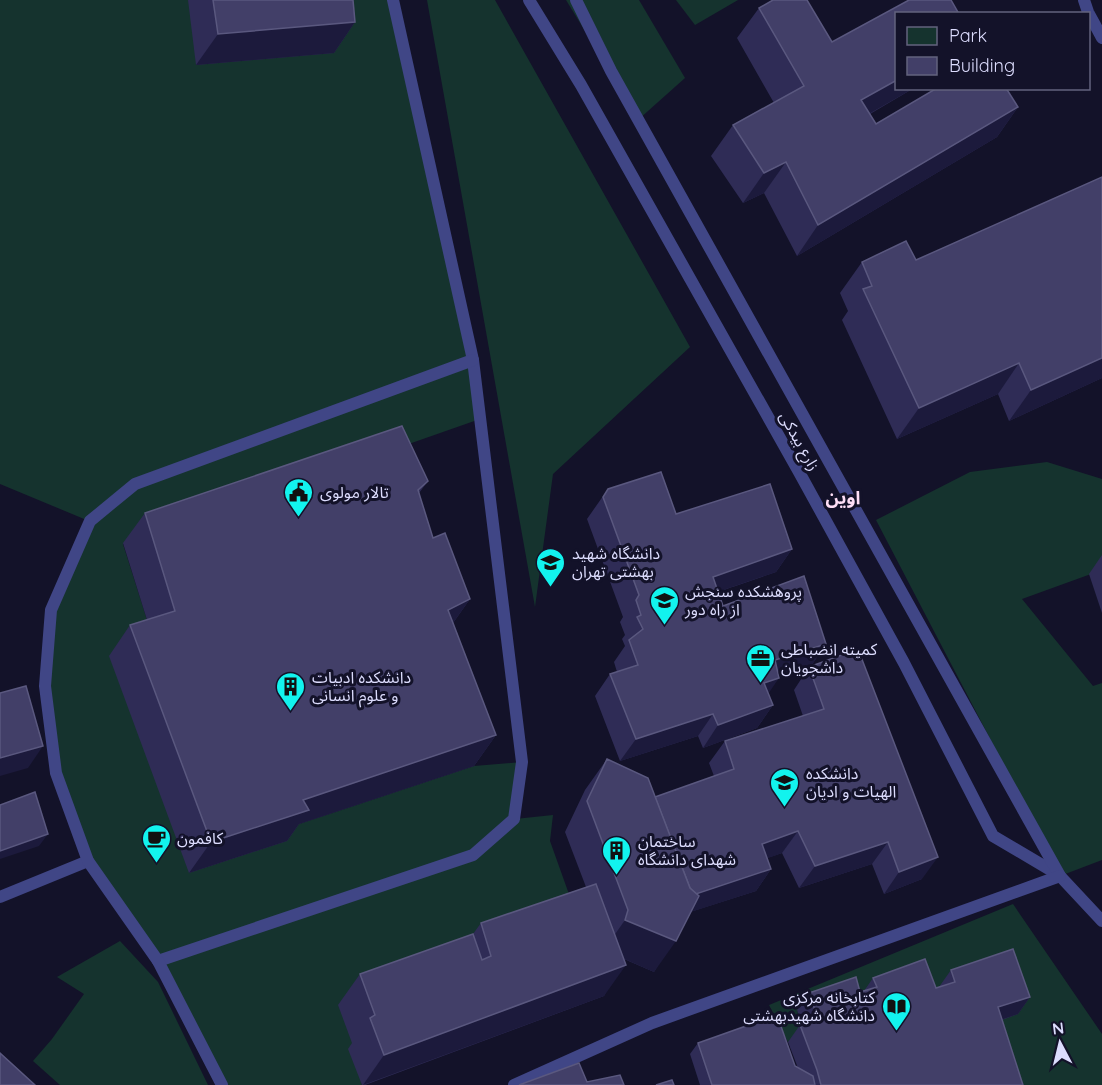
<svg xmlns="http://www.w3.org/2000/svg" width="1102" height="1085" viewBox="0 0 1102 1085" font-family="Quicksand,'Noto Sans Arabic',sans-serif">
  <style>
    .green { fill: #15332e }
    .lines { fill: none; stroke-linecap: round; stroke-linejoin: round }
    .lane { stroke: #404686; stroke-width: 12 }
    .wall { fill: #2f2c56 }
    .shaded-wall { fill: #1c1a3c }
    .building { fill: #423f68; stroke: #5a587f; stroke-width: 1.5 }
    .labels { text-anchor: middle; stroke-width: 6; stroke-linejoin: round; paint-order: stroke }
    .street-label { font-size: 16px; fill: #dcdcfd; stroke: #131229 }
    .poi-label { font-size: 16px; fill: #dcdcfd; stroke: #131229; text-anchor: start }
    .neighbourhood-label { font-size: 18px; font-weight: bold; fill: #fddef6; stroke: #131229 }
  </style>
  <rect width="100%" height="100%" fill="#131229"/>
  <g class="green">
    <path d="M 0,0 L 393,0 L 480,419 L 123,544 L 154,642 L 281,830 L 474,766 L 522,762 L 515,819 L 553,815 L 550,841 L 575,911 L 353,1046 L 362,1085 L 222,1085 L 158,961 L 88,861 L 56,773 L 45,686 L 51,610 L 89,521 L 0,484 Z"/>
    <path d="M 427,0 L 495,0 L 690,347 L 553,474 L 535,607 Z"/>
    <path d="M 566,0 L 639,0 L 685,78 L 639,119 Z"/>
    <path d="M 676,0 L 738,0 L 695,25 Z"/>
    <path d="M 1047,462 L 1102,479 L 1102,570 L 1022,599 L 1093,686 L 1102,683 L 1102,860 L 1060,876 L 1033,821 L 876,520 L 970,472 Z"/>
    <path d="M 1013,904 L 1102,1034 L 1102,1085 L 1006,1085 L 939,988 L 861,995 L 797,1010 L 807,1039 L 788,1042 L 769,1005 Z"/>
    <path d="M 120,941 L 158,982 L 208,1085 L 60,1085 L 33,1061 L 52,1039 L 84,994 L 57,977 Z"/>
  </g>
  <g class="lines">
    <g class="lane">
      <path d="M 529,0 L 581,85 L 799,472 L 904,663 L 993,836 L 1059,875"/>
      <path d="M 576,0 L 611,71 L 1060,876 L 1102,921"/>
      <path d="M 1084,0 L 1088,12 L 1102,38"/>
      <path d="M 0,897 L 88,861"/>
      <path d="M 158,961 L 473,855 L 514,819 L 522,762 L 473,360 L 393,0"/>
      <path d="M 222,1085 L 158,961 L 88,861 L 56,773 L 45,686 L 51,610 L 90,521 L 135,484 L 473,360"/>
      <path d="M 514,1085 L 652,1023 L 1060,876"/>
    </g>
  </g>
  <g class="wall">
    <path d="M 188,0 L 353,0 L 355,22 L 334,53 L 196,65 Z"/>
    <path d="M 759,8 L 832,42 L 897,88 L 914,88 L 870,114 L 876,124 L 1018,107 L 997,137 L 797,256 L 764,193 L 743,203 L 711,156 L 733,125 L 774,103 L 737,38 Z"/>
    <path d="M 916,260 L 1102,378 L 1009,421 L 998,394 L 897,439 L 842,320 L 848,311 L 840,293 L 862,262 Z"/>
    <path d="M 428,481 L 419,493 L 433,538 L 470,599 L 453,623 L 496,735 L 474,766 L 299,824 L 287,841 L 189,873 L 109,656 L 130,625 L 147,620 L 123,543 L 145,513 Z"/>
    <path d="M 608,489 L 676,514 L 792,549 L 776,572 L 718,592 L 723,606 L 826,644 L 811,666 L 779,676 L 768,693 L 773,705 L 757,728 L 703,748 L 698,736 L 620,761 L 595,696 L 610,674 L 617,672 L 614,662 L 625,646 L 622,639 L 625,635 L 620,622 L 623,617 L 587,519 Z"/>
    <path d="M 1102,555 L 1102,613 L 1089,574 Z"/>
    <path d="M 809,667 L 922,879 L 884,894 L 872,864 L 799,888 L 782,853 L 767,858 L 771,869 L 756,891 L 690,912 L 654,972 L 624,959 L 604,996 L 365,1085 L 362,1085 L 348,1049 L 352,1043 L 338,1005 L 360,974 L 473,934 L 481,923 L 586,887 L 565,832 L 585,790 L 607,759 L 655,797 L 714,776 L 709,763 L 725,741 L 803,716 L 794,690 Z"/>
    <path d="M 951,970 L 1030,997 L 1018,1014 L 1002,1020 L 1023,1085 L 700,1085 L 690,1054 L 698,1043 L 798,1068 L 788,1042 L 800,1025 L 802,1025 L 797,1010 L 809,993 L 860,992 L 864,991 L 873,978 L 936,988 L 939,987 Z"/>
  </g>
  <g class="shaded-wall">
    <path d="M 355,22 L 334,53 L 196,65 L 218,34 Z"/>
    <path d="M 897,80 L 897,88 L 914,88 L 839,131 L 861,100 Z"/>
    <path d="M 1018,107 L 997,137 L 797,256 L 818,225 Z"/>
    <path d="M 786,162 L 764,193 L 743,203 L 764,173 Z"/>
    <path d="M 1102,358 L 1102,378 L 1009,421 L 1031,390 Z"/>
    <path d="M 1019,363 L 998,394 L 897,439 L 919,408 Z"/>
    <path d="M 792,549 L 776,572 L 697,599 L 713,577 Z"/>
    <path d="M 470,599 L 448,630 L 448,610 Z"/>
    <path d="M 826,644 L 811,666 L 760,683 L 775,660 Z"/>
    <path d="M 779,678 L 764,700 L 764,683 Z"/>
    <path d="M 773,705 L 757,728 L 703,748 L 718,725 Z"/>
    <path d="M 713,714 L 698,736 L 620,761 L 636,739 Z"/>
    <path d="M 496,735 L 474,766 L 299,824 L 287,841 L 189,873 L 211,842 L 303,800 Z"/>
    <path d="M 43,746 L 28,768 L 0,776 L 0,758 Z"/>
    <path d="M 798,831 L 782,853 L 746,866 L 762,844 Z"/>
    <path d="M 48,834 L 39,846 L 0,859 L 0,851 Z"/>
    <path d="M 888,842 L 872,864 L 799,888 L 815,866 Z"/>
    <path d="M 938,857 L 922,879 L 884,894 L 899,872 Z"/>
    <path d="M 771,869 L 756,891 L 672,918 L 688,896 Z"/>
    <path d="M 625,920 L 676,941 L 654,972 L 604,950 Z"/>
    <path d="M 626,965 L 604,996 L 363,1085 L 384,1055 Z"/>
    <path d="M 1030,997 L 1018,1014 L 986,1025 L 998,1007 Z"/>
  </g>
  <g class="building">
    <path d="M 213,0 L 353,0 L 355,22 L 218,34 Z"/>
    <path d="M 773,0 L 807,0 L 832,42 L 909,0 L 951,0 L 959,14 L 897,14 L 897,80 L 861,100 L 876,124 L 937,88 L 1006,88 L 1018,107 L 818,225 L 786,162 L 764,173 L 733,125 L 804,86 L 759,8 Z"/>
    <path d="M 1102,177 L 1102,358 L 1031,390 L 1019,363 L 919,408 L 863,289 L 872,286 L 862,262 L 906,241 L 916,260 Z"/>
    <path d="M 402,426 L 428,481 L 418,490 L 433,538 L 445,533 L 470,599 L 448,610 L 496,735 L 303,800 L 309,810 L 211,842 L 130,625 L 175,611 L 145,513 Z"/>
    <path d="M 661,472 L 676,514 L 770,484 L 792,549 L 713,577 L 723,606 L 804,576 L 826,644 L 775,660 L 779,678 L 764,683 L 773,705 L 718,725 L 713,714 L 636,739 L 610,674 L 638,665 L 629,640 L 643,629 L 637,617 L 641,615 L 636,600 L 639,595 L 603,497 L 608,489 Z"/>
    <path d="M 858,649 L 938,857 L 899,872 L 888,842 L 815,866 L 798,831 L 762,844 L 771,869 L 696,894 L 690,888 L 655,797 L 734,769 L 725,741 L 824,709 L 809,667 Z"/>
    <path d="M 26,686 L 43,746 L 0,758 L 0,693 Z"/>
    <path d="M 607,759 L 648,778 L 690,888 L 699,896 L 676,941 L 625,920 L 628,910 L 587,801 Z"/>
    <path d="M 35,792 L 48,834 L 0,851 L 0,805 Z"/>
    <path d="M 596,884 L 626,965 L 384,1055 L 370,1018 L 375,1015 L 360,974 L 473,934 L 482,960 L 491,956 L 481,923 Z"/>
    <path d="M 1013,949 L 1030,997 L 998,1007 L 1023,1085 L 821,1085 L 817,1070 L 800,1025 L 819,1022 L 809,993 L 856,977 L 860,992 L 877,987 L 873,978 L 925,959 L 936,988 L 955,982 L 951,970 Z"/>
    <path d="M 777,1015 L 795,1066 L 813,1076 L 815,1085 L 712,1085 L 698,1043 Z"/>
    <path d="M 0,1053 L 35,1085 L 0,1085 Z"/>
    <path d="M 579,1063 L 587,1082 L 620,1075 L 624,1085 L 519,1085 Z"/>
    <path d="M 672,1080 L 674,1085 L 656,1085 Z"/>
  </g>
  <defs>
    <symbol id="civic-pin" viewBox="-11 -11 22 30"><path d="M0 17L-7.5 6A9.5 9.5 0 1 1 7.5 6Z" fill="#12f3ee" stroke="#131229"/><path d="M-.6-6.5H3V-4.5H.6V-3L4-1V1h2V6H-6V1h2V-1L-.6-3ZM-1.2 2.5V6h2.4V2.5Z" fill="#111"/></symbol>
    <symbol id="university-pin" viewBox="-11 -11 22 30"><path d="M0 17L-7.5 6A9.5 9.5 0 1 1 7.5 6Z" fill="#12f3ee" stroke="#131229"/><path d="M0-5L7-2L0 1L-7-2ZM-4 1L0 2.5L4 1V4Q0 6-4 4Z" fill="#111"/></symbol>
    <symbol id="office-pin" viewBox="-11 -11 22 30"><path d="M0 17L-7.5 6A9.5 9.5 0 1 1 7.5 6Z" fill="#12f3ee" stroke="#131229"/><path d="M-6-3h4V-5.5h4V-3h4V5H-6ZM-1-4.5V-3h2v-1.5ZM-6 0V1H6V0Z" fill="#111"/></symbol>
    <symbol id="building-pin" viewBox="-11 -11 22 30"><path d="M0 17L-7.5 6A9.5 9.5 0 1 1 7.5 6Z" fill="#12f3ee" stroke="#131229"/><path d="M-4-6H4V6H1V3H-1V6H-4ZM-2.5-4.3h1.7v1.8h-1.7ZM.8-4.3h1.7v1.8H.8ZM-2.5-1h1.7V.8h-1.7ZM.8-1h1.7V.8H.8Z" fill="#111"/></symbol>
    <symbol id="cafe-pin" viewBox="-11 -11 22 30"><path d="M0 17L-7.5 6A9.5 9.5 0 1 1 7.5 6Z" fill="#12f3ee" stroke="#131229"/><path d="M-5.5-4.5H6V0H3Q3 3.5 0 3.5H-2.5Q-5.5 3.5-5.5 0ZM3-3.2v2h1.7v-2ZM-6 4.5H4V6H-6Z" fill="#111"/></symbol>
    <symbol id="library-pin" viewBox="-11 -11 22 30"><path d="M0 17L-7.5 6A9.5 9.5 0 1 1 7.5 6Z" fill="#12f3ee" stroke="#131229"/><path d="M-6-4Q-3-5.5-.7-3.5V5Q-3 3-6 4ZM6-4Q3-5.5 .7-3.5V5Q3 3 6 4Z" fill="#111"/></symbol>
  </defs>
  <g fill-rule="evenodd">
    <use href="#civic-pin" x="282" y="476" width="33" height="45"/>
    <use href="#university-pin" x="534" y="546" width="33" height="45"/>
    <use href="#university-pin" x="648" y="584" width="33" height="45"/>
    <use href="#office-pin" x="744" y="642" width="33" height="45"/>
    <use href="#building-pin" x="274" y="670" width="33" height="45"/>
    <use href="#university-pin" x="768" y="766" width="33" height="45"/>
    <use href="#cafe-pin" x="140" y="822" width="33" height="45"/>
    <use href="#building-pin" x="600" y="834" width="33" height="45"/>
    <use href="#library-pin" x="880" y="990" width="33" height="45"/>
  </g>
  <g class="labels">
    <g class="street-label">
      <text transform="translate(800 441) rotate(61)" y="6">زارع بیدکی</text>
    </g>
    <g class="poi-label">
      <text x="320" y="498">تالار مولوی</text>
      <text x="572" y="559">دانشگاه شهید<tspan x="572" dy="18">بهشتی تهران</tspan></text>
      <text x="685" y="597">پروهشکده سنجش<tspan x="685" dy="18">از راه دور</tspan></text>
      <text x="781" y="655">کمیته انضباطی<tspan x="781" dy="18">داشجویان</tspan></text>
      <text x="312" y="683">دانشکده ادبیات<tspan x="312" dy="18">و علوم انسانی</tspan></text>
      <text x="806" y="779">دانشکده<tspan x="806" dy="18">الهیات و ادیان</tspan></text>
      <text x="177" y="844">کافمون</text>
      <text x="638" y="847">ساختمان<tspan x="638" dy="18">شهدای دانشگاه</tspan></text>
      <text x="875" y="1003" text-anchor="end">کتابخانه مرکزی<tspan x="875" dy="18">دانشگاه شهیدبهشتی</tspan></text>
    </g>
    <g class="neighbourhood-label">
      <text x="843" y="504">اوین</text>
    </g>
  </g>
  <rect x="895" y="12" width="195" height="78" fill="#131229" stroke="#63637e" stroke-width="1.5"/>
  <rect x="907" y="27" width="30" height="18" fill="#15332e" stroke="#63637e" stroke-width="1.5"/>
  <text x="949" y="42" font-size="18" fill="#dcdcfd">Park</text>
  <rect x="907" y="57" width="30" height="18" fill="#423f68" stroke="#63637e" stroke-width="1.5"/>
  <text x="949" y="72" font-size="18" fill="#dcdcfd">Building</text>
  <g transform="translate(1060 1043) rotate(353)" stroke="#131229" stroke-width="4.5" paint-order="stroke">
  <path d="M0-4.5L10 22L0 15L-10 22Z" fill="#dcdcfd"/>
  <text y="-9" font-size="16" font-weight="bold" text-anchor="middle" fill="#dcdcfd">N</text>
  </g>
</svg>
